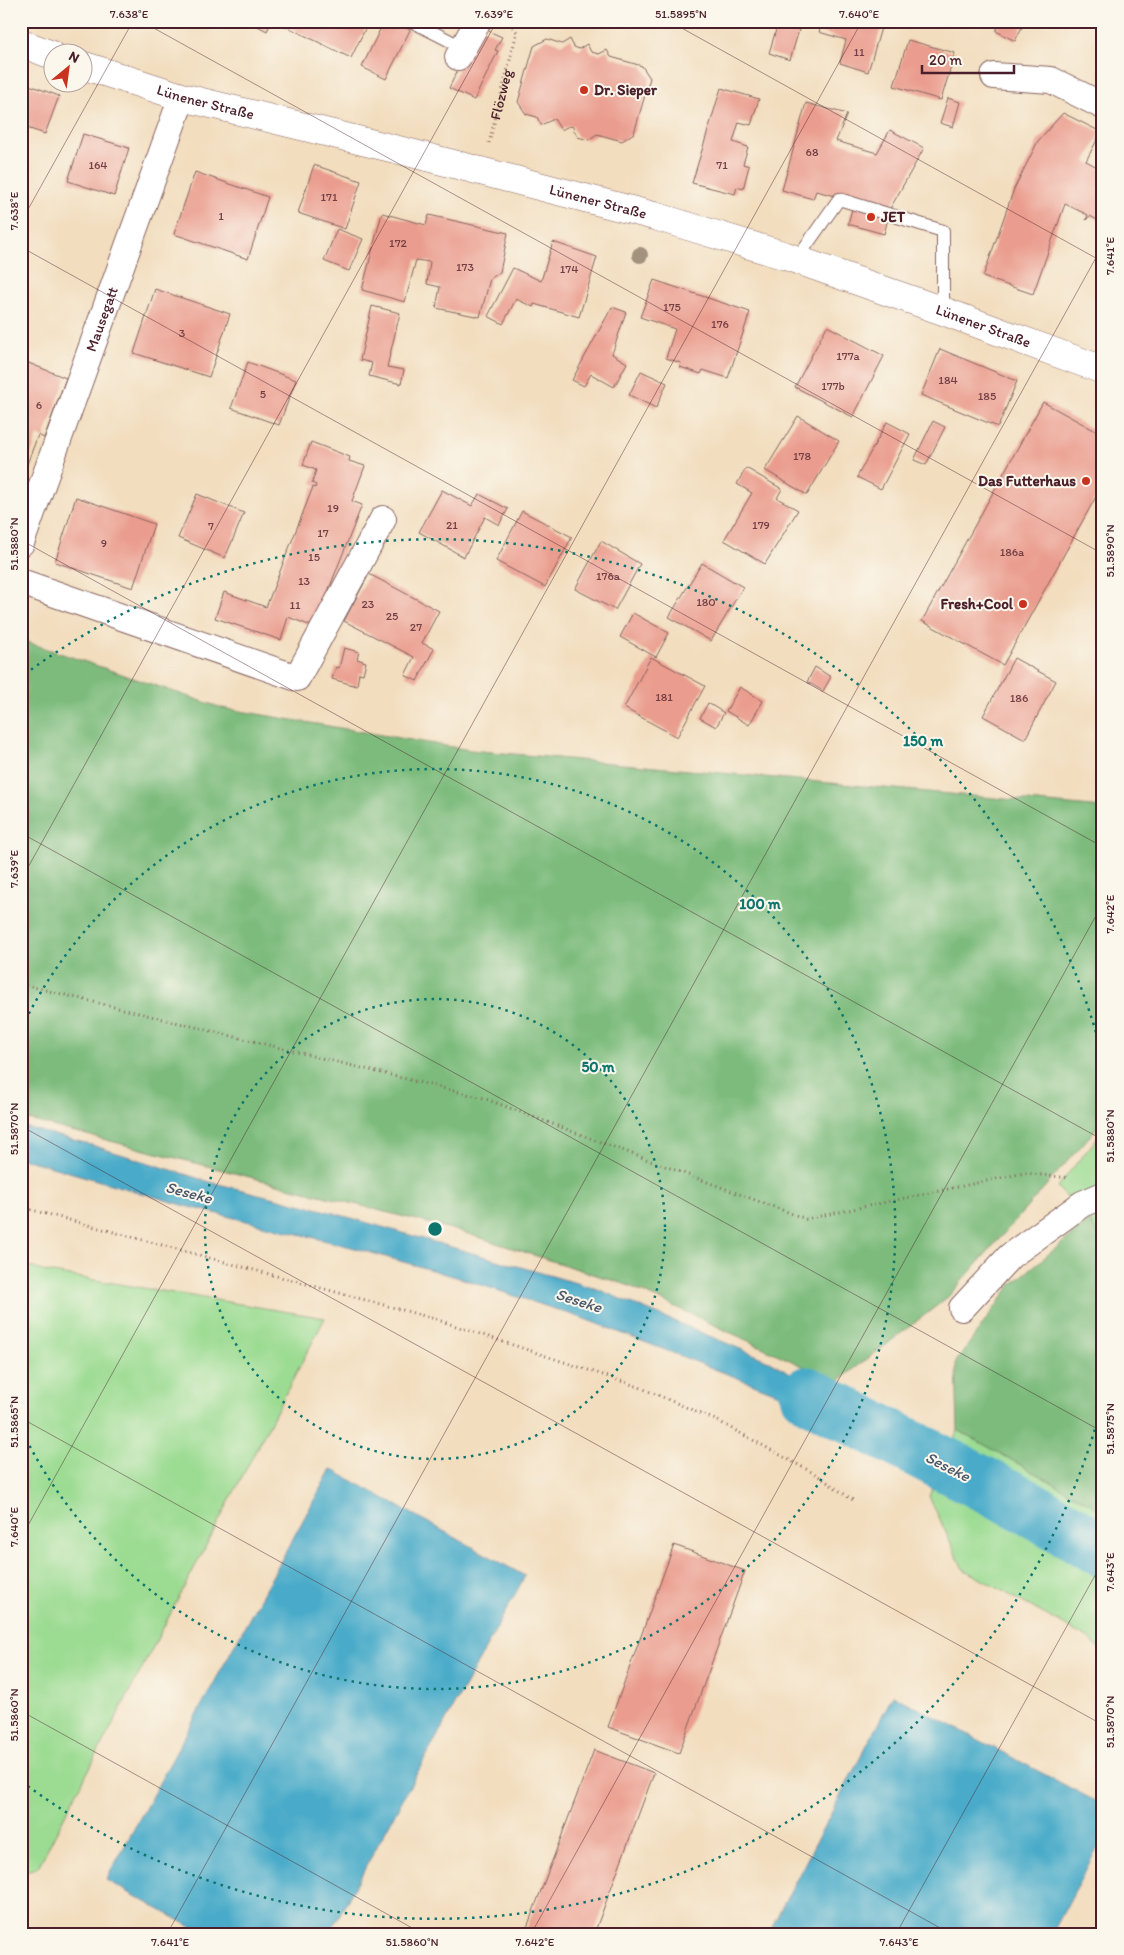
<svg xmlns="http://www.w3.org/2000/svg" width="1124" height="1955" viewBox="0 0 1124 1955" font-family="Itim,sans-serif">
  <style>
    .green { fill: #9bdb92; stroke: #727d5e }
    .forest { fill: #7cbb7c; stroke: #636d54 }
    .water { fill: #4aabc9; stroke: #4a657a }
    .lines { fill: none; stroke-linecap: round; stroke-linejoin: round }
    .river { stroke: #4aabc9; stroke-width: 55 }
    .building { fill: #ea9d8e }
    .service-casing { stroke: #85625e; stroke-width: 14 }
    .minor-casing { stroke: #85625e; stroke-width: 28 }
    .secondary-casing { stroke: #85625e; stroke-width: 29 }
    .path { stroke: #85625e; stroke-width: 3; stroke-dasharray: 1 4; stroke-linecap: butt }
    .service { stroke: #fff; stroke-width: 12 }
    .minor { stroke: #fff; stroke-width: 26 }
    .secondary { stroke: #fff; stroke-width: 28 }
    .tree { fill: #a3937e }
    .ticks { fill: none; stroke: #4a1f2b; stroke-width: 1; stroke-opacity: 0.45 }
    .ring { fill: none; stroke: #0f766e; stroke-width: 2.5; stroke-dasharray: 2.5 5 }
    .poi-dot { fill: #c8321e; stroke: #fbf7ec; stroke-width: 2 }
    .labels { text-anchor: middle; stroke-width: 4; stroke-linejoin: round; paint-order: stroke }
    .number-label { font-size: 12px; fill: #723e44 }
    .poi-label { font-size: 15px; font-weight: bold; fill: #4a1f2b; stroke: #fbf7ec; text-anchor: start }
    .street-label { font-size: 15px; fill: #4a1f2b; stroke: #fbf7ec }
    .water-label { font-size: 16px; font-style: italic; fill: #4a576a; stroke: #fbf7ec }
    .centre { fill: #0f766e; stroke: #fbf7ec; stroke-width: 2.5 }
    .ring-label { font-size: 15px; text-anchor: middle; font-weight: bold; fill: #0f766e; stroke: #fbf7ec; stroke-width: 4; stroke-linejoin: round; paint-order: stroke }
    .neatline { fill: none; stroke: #4a1f2b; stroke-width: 2 }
    .ticks-label { font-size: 12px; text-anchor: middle; fill: #4a1f2b }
  </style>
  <rect width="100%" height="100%" fill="#fbf7ec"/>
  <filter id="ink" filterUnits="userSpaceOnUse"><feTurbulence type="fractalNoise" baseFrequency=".02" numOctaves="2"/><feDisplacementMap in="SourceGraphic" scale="10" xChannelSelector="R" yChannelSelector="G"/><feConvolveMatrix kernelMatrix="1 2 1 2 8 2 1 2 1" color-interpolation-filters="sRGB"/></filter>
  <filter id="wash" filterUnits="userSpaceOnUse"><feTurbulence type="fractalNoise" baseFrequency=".0096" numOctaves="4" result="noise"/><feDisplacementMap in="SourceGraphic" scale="20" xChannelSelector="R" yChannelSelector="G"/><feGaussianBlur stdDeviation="1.12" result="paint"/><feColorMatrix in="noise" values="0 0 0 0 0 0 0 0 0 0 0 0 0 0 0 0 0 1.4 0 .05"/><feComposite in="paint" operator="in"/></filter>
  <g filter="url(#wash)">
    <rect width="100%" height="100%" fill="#f2ddbe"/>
    <g class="green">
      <path d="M 1103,1131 L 1103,1240 L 1089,1221 L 1057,1187 Z"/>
      <path d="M 21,1264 L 46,1272 L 325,1318 L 38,1867 L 21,1873 Z"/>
      <path d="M 958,1430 L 1103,1511 L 1103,1652 L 1089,1639 L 963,1569 L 929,1496 Z"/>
    </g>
    <g class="forest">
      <path d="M 21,640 L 222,708 L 470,750 L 1103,808 L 1103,1121 L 947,1298 L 837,1382 L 630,1286 L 459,1231 L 21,1118 Z"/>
      <path d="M 1089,1221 L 1103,1240 L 1103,1511 L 958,1430 L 956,1362 L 1011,1285 Z"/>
    </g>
    <g class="water">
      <path d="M 21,1126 L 85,1143 L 210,1182 L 323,1210 L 597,1289 L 769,1361 L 878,1422 L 868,1445 L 795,1400 L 582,1318 L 463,1279 L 351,1247 L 186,1206 L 21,1158 Z"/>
      <path d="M 331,1469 L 525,1576 L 329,1934 L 204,1934 L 106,1880 Z"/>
      <path d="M 893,1695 L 1103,1805 L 1103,1837 L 1052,1934 L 768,1934 Z"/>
    </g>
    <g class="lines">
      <path class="river" d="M 807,1394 L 1023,1504 L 1103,1550"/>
    </g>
    <g id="blocks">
      <g class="building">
        <path d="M 248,21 L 272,21 L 267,31 Z"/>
        <path d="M 275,21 L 369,21 L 351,58 Z"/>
        <path d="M 384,21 L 393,21 L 410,30 L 386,79 L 362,67 Z"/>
        <path d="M 823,21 L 883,21 L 868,72 L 840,63 L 846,40 L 819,32 Z"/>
        <path d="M 1001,21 L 1024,23 L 1015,41 L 996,31 Z"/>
        <path d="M 778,23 L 799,30 L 790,60 L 769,53 Z"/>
        <path d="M 477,26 L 502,37 L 495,50 L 498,51 L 474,100 L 449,88 L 473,39 Z"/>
        <path d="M 547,39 L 562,44 L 570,39 L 574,47 L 579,49 L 587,44 L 591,52 L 599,54 L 607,50 L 611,57 L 642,66 L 650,78 L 634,133 L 622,141 L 597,134 L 588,140 L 578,137 L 573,129 L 574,127 L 569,126 L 561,130 L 554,119 L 541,125 L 537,117 L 526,114 L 518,102 L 534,46 Z"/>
        <path d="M 908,40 L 955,53 L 941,100 L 894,86 Z"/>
        <path d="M 21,82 L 59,96 L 45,134 L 21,126 Z"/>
        <path d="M 721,88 L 759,99 L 751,125 L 739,122 L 733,142 L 748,147 L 743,164 L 749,166 L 743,189 L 737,187 L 735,194 L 692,183 Z"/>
        <path d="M 948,98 L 960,102 L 953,127 L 940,123 Z"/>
        <path d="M 806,103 L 847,114 L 836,141 L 877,153 L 890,130 L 924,148 L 891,207 L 884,234 L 848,224 L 854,201 L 816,191 L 813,199 L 782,190 Z"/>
        <path d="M 1063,113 L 1101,132 L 1086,161 L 1103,170 L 1103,223 L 1090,216 L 1086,220 L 1088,215 L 1065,204 L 1033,294 L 983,277 L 1014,189 L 1038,141 Z"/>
        <path d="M 83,134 L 129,148 L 114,196 L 68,181 Z"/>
        <path d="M 314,165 L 361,181 L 345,229 L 298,213 Z"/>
        <path d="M 195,172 L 268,197 L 248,259 L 174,234 Z"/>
        <path d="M 382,213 L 426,225 L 429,215 L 508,233 L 500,272 L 490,279 L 480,317 L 436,308 L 440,287 L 427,284 L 430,262 L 416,260 L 405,302 L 362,290 Z"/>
        <path d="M 337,229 L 363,239 L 349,271 L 324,261 Z"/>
        <path d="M 553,242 L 597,257 L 579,317 L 534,304 L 533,307 L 516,299 L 503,324 L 488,316 L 513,268 L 541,281 Z"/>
        <path d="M 654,280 L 750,312 L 728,378 L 703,370 L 701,374 L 680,367 L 681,363 L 666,358 L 675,329 L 640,317 Z"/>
        <path d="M 155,289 L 230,314 L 209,377 L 134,353 Z"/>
        <path d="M 372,306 L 400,313 L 387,367 L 404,370 L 401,384 L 369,376 L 372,363 L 360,360 Z"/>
        <path d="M 612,307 L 626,312 L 612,354 L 627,363 L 614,387 L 591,374 L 584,386 L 572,380 Z"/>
        <path d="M 827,326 L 884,356 L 853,417 L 795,387 Z"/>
        <path d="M 940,349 L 1017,381 L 998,427 L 921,395 Z"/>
        <path d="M 21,360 L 66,378 L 44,438 L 38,435 L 21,480 Z"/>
        <path d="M 248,362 L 296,380 L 279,425 L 231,408 Z"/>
        <path d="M 641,371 L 667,383 L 656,408 L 629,395 Z"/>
        <path d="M 1043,402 L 1103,435 L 1103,484 L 1003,665 L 922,621 Z"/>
        <path d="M 798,416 L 839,441 L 807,495 L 765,470 Z"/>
        <path d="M 933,421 L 945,427 L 926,465 L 914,460 Z"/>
        <path d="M 887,422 L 910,434 L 881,489 L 857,477 Z"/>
        <path d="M 311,442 L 350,457 L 349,461 L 365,466 L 352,501 L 362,505 L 314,627 L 288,617 L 281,640 L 215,618 L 224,592 L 266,607 L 313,487 L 315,488 L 316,485 L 312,483 L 316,470 L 303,465 Z"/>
        <path d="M 746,468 L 782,489 L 777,498 L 798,510 L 765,564 L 724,540 L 752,493 L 737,484 Z"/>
        <path d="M 442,490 L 472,506 L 479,494 L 508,509 L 499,525 L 485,517 L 464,557 L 419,532 Z"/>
        <path d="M 197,494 L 244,513 L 225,558 L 178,538 Z"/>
        <path d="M 76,497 L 154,524 L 133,588 L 55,562 Z"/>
        <path d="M 522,511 L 572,537 L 545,587 L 496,561 Z"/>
        <path d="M 601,541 L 640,564 L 615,610 L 575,589 Z"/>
        <path d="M 702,563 L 743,587 L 711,641 L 669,617 Z"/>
        <path d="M 369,574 L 439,611 L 422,643 L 434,649 L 417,681 L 405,675 L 414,657 L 344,621 Z"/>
        <path d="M 633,613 L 669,633 L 656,657 L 620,637 Z"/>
        <path d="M 344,648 L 359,652 L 357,659 L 366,662 L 363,674 L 359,673 L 357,686 L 332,679 L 336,667 L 339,668 Z"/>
        <path d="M 651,657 L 705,686 L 677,737 L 624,708 Z"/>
        <path d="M 1014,658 L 1056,681 L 1025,739 L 983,716 Z"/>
        <path d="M 815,667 L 831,677 L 823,691 L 807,682 Z"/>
        <path d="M 740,687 L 763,701 L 749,725 L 726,711 Z"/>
        <path d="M 708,703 L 724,713 L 716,727 L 700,718 Z"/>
        <path d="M 674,1545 L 745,1571 L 679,1753 L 608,1727 Z"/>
        <path d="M 594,1750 L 654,1773 L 594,1934 L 536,1934 L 526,1930 Z"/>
      </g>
    </g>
  </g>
  <g filter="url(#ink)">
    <use href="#blocks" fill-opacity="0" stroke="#85625e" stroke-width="1"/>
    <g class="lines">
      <defs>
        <g id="service">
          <path d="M 411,21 L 464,48"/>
          <path d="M 796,260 L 839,199 L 943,231 L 943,311"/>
        </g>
        <g id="minor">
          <path d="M 458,57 L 478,21"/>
          <path d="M 994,76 L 1051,80 L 1103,106"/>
          <path id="s2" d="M 21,543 L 182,97"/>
          <path d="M 21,582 L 297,678 L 383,519"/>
          <path d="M 962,1308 L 1010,1256 L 1082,1204 L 1103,1195"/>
        </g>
        <g id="secondary">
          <path d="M 21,43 L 52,55"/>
          <path id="s3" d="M 82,65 L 182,97 L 415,154 L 658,217 L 786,256 L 943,311 L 1103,370"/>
        </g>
      </defs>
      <use href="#service" class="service-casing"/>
      <use href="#minor" class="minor-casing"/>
      <use href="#secondary" class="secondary-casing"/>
      <g class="path">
        <path id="s1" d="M 489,143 L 517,32 L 507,22"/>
        <path d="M 21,984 L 483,1098 L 806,1219 L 1024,1173 L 1069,1178"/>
        <path d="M 21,1207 L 432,1318 L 639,1387 L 718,1421 L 817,1475 L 854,1501"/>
      </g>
      <use href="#service" class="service"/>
      <use href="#minor" class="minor"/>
      <use href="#secondary" class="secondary"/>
    </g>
    <circle class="tree" cx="640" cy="255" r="8"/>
  </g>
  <path class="ticks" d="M 141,21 L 1103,554M 669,21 L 1103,262M 21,222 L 133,21M 21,247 L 1103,847M 21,540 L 1103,1140M 21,833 L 1103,1432M 21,880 L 497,21M 21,1126 L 1103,1725M 21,1418 L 951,1934M 21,1538 L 862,21M 21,1711 L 423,1934M 167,1934 L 1103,245M 531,1934 L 1103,903M 896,1934 L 1103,1561"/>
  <g class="ring">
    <circle cx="435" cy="1229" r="230"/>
    <path d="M22 1027A460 460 0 1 1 22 1431"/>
    <path d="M1101 1408A690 690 0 0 1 25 1784M25 674A690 690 0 0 1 1101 1050"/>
  </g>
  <g class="poi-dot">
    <circle cx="584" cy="90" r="5"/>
    <circle cx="871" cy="217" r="5"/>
    <circle cx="1086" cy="481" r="5"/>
    <circle cx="1023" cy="604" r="5"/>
  </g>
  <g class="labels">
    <g class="number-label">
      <text x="859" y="56">11</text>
      <text x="812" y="156">68</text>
      <text x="98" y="169">164</text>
      <text x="722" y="169">71</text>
      <text x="329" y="201">171</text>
      <text x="221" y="220">1</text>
      <text x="398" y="247">172</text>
      <text x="465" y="271">173</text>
      <text x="569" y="273">174</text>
      <text x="672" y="311">175</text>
      <text x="720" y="328">176</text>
      <text x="182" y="337">3</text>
      <text x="848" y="360">177a</text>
      <text x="948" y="384">184</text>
      <text x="833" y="390">177b</text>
      <text x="263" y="398">5</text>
      <text x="987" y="400">185</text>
      <text x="39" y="409">6</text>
      <text x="802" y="460">178</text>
      <text x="333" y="512">19</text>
      <text x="452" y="529">21</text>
      <text x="761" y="529">179</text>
      <text x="211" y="530">7</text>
      <text x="323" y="537">17</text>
      <text x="104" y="547">9</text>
      <text x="1012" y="556">186a</text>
      <text x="314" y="561">15</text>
      <text x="608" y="580">176a</text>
      <text x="304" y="585">13</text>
      <text x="706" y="606">180</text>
      <text x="368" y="608">23</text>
      <text x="295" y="609">11</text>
      <text x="392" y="620">25</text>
      <text x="416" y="631">27</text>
      <text x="664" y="701">181</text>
      <text x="1019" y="702">186</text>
    </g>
    <g class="poi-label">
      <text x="594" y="95">Dr. Sieper</text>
      <text x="881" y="222">JET</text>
      <text x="1076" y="486" text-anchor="end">Das Futterhaus</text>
      <text x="1013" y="609" text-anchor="end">Fresh+Cool</text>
    </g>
    <g class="street-label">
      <text dy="5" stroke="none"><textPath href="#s1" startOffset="50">Flözweg</textPath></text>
      <text dy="5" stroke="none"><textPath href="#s3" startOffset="129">Lünener Straße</textPath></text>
      <text dy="5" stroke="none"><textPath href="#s3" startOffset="534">Lünener Straße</textPath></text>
      <text dy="5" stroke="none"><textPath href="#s2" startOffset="238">Mausegatt</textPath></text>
      <text dy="5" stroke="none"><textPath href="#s3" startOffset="939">Lünener Straße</textPath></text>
    </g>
    <g class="water-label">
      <text transform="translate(189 1192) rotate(15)" y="6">Seseke</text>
      <text transform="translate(579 1300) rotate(18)" y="6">Seseke</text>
      <text transform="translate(948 1466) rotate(27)" y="6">Seseke</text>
    </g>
  </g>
  <circle cx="435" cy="1229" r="8" class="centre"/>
  <g class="ring-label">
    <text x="923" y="746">150 m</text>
    <text x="760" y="909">100 m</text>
    <text x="598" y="1072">50 m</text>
  </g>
  <rect width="1124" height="1955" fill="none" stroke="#fbf7ec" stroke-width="55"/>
  <g transform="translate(68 68) rotate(29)"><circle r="24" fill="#fbf7ec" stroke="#b4a19f"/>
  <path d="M0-4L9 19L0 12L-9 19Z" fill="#c8321e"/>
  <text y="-8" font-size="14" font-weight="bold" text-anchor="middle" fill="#4a1f2b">N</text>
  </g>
  <path d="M922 65v8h92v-8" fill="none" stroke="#4a1f2b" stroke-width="2.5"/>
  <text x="929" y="65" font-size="15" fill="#4a1f2b" stroke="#fbf7ec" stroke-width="4" paint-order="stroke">20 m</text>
  <rect x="28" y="28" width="1068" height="1900" class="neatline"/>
  <g class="ticks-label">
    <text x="129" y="18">7.638°E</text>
    <text x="494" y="18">7.639°E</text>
    <text x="681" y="18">51.5895°N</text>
    <text x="859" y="18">7.640°E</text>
    <text transform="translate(14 211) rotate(-90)" y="4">7.638°E</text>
    <text transform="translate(1110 256) rotate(-90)" y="4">7.641°E</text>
    <text transform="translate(14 544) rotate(-90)" y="4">51.5880°N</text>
    <text transform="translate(1110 551) rotate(-90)" y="4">51.5890°N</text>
    <text transform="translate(14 869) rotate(-90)" y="4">7.639°E</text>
    <text transform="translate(1110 914) rotate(-90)" y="4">7.642°E</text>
    <text transform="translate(14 1129) rotate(-90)" y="4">51.5870°N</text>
    <text transform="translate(1110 1136) rotate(-90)" y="4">51.5880°N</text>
    <text transform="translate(14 1422) rotate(-90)" y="4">51.5865°N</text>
    <text transform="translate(1110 1429) rotate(-90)" y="4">51.5875°N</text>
    <text transform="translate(14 1527) rotate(-90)" y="4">7.640°E</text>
    <text transform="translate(1110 1572) rotate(-90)" y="4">7.643°E</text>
    <text transform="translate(14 1715) rotate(-90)" y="4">51.5860°N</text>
    <text transform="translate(1110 1722) rotate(-90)" y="4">51.5870°N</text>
    <text x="170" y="1946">7.641°E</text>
    <text x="412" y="1946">51.5860°N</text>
    <text x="535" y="1946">7.642°E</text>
    <text x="899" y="1946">7.643°E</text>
  </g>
</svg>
